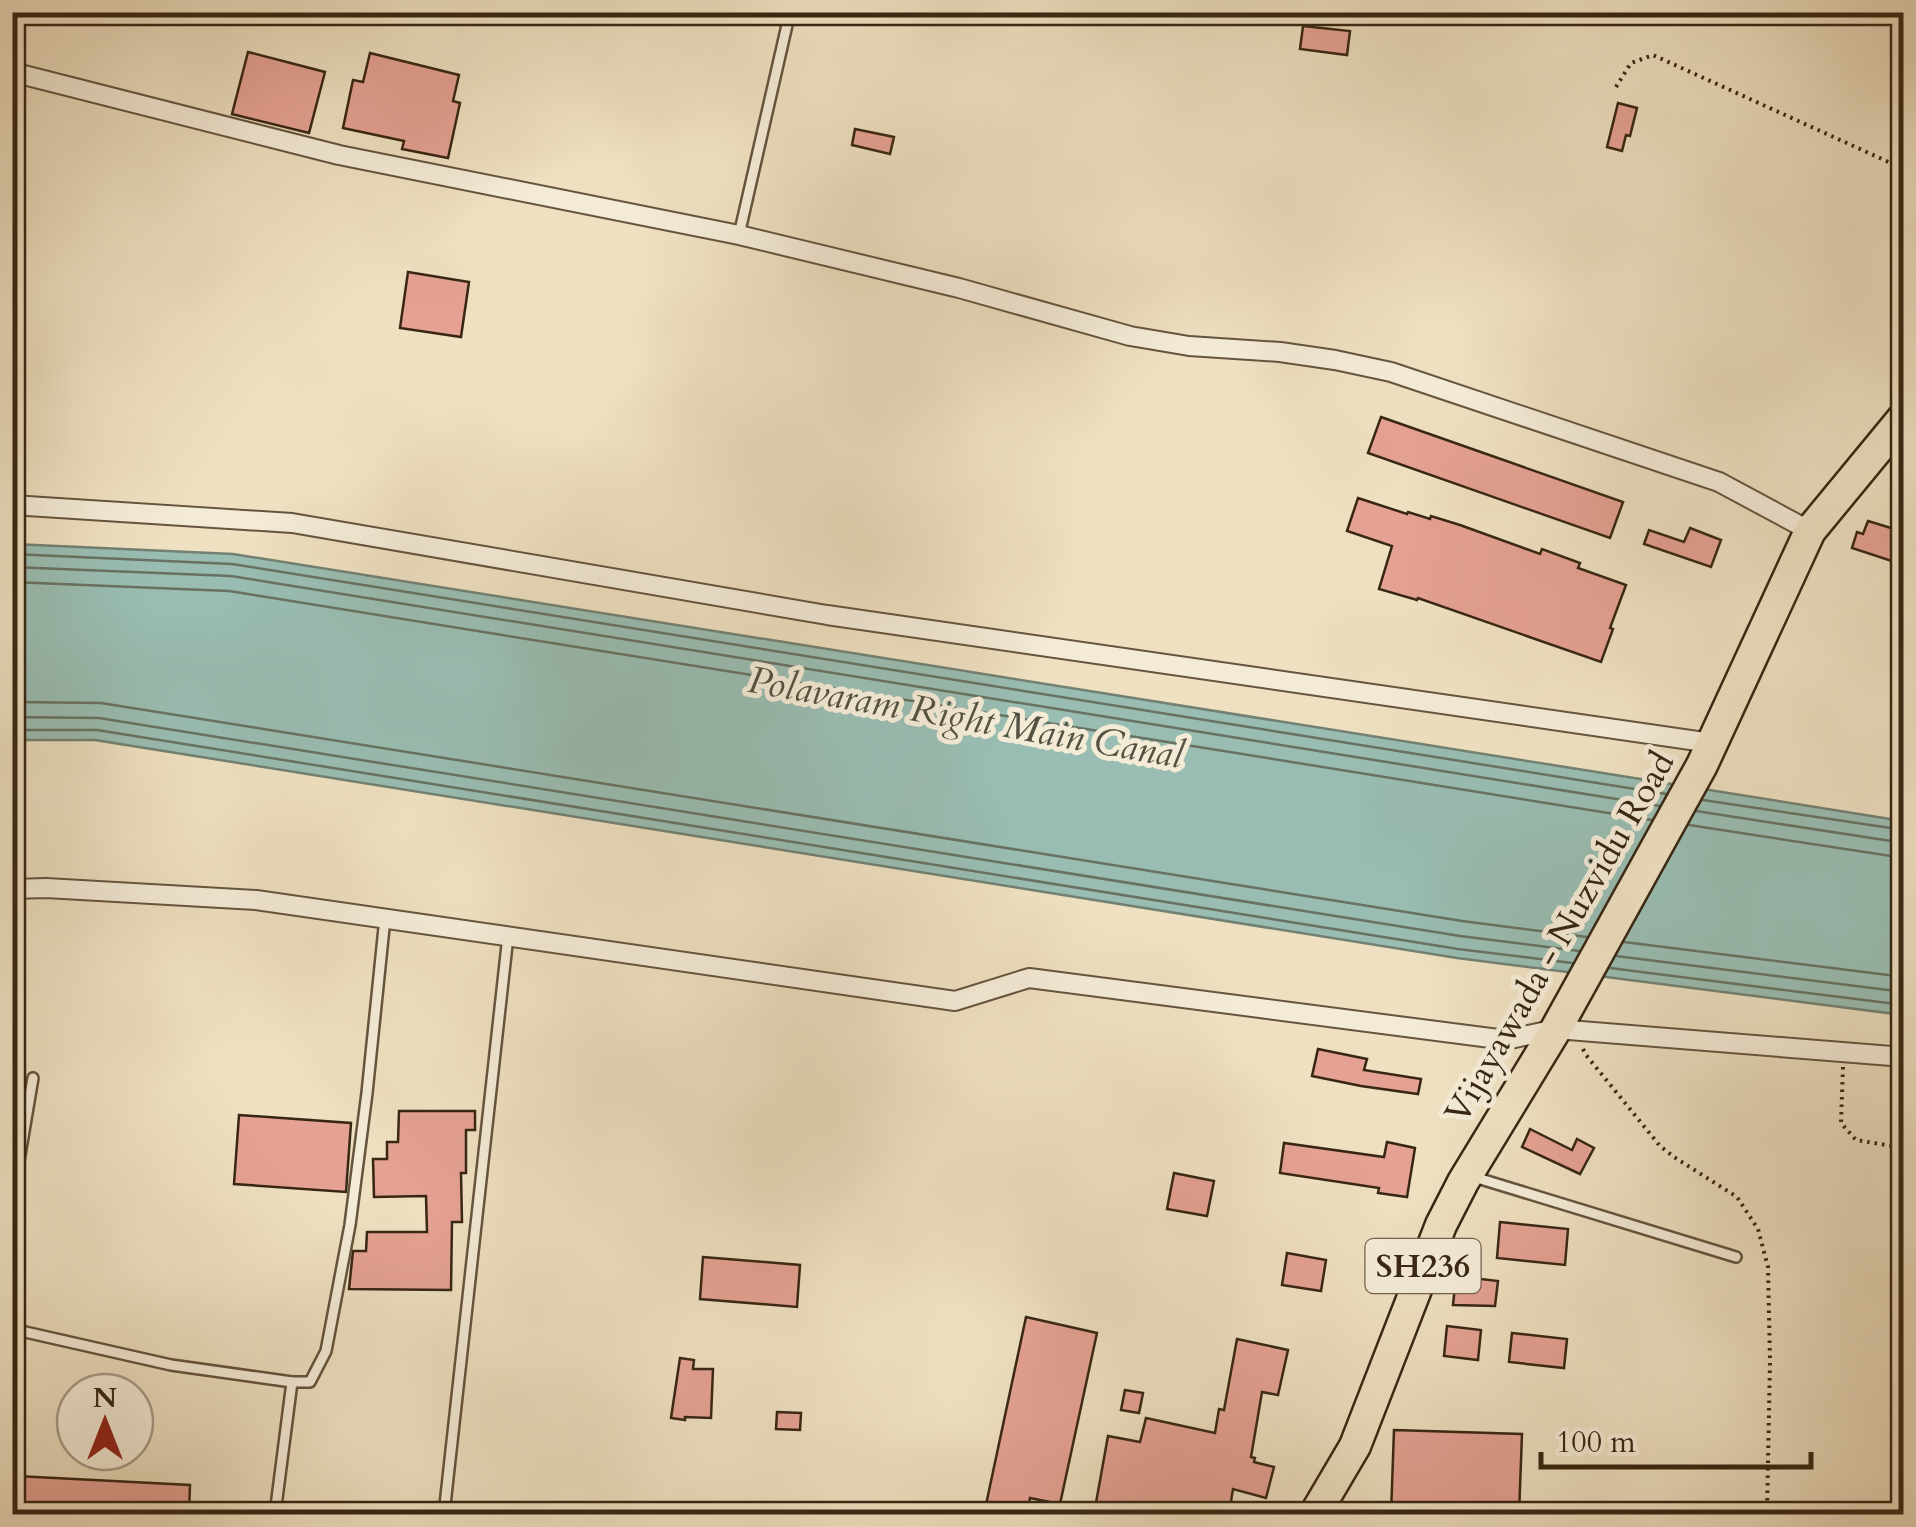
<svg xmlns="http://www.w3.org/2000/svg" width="1916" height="1527" viewBox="0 0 1916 1527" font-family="Cardo,serif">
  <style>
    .water { fill: #99bdb2; stroke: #728172; stroke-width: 2.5 }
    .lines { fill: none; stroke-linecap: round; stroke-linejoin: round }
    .shore { stroke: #687262; stroke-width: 2.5 }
    .building { fill: #e5a193; stroke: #372613; stroke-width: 2.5 }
    .lane-casing { stroke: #65543e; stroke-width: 14 }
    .street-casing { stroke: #65543e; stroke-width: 22 }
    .primary-casing { stroke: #372613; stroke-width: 35 }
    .path { stroke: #372613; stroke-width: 4; stroke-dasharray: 2.5 5; stroke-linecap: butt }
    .lane { stroke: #f4ebd7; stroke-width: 9 }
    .street { stroke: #f4ebd7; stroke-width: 18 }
    .primary { stroke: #eee0c1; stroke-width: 30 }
    .labels { text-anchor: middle; stroke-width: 10; stroke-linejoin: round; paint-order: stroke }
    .shield { fill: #f4ebd7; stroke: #70614e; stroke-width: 2.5 }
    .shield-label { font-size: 32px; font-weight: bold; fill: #372613 }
    .street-label { font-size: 35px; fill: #372613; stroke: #f4ebd7 }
    .water-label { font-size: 38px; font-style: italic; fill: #545343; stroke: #f4ebd7 }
  </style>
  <rect width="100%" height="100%" fill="#eee0c1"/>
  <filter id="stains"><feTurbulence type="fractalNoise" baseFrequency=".002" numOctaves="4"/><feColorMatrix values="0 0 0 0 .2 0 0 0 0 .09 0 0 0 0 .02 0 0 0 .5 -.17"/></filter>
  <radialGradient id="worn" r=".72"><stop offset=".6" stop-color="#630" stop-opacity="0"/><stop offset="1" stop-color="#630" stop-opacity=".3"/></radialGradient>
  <path class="water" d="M 13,544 L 233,554 L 1903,821 L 1903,1015 L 1457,958 L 95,740 L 13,740 Z"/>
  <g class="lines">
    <g class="shore">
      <path d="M 12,554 L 232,564 L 1666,794"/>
      <path d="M 12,567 L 231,576 L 1660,806"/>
      <path d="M 12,582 L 229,591 L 1652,820"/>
      <path d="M 12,702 L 101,703 L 1462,921 L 1587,937"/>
      <path d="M 12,717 L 99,718 L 1460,936 L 1579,951"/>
      <path d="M 12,730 L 97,730 L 1458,949 L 1572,963"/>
      <path d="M 1703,800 L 1904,830"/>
      <path d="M 1696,811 L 1904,843"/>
      <path d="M 1689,825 L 1904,858"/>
      <path d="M 1624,942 L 1904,977"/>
      <path d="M 1616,956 L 1904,992"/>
      <path d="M 1610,968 L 1904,1005"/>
    </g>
  </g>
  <g class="building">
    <path d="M 1303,26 L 1350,31 L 1347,55 L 1300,49 Z"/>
    <path d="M 248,52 L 325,72 L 309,133 L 232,114 Z"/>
    <path d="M 370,53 L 459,75 L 453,101 L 460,103 L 448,158 L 402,149 L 404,141 L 343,128 L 353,80 L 363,82 Z"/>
    <path d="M 1618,103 L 1637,108 L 1630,136 L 1626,135 L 1622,151 L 1607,147 Z"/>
    <path d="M 855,129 L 894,137 L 890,154 L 852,145 Z"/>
    <path d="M 408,272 L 469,282 L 461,337 L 400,328 Z"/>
    <path d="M 1381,417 L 1623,502 L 1610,538 L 1368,453 Z"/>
    <path d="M 1358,498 L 1407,514 L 1408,512 L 1430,519 L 1431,516 L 1460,525 L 1540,554 L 1542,549 L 1580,563 L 1578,568 L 1626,585 L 1610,628 L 1613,629 L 1601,662 L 1418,598 L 1417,600 L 1379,589 L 1392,546 L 1347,531 Z"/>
    <path d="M 1868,521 L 1904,532 L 1904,565 L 1852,548 L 1857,532 L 1863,534 Z"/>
    <path d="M 1690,528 L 1721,540 L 1711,567 L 1644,544 L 1649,530 L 1684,542 Z"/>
    <path d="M 1318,1049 L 1367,1059 L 1364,1070 L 1421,1079 L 1418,1094 L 1361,1086 L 1312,1076 Z"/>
    <path d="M 399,1111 L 475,1111 L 475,1130 L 466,1130 L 466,1173 L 461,1173 L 462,1222 L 452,1222 L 451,1290 L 349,1289 L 353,1251 L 366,1251 L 367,1232 L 427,1232 L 426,1196 L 374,1197 L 373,1159 L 387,1159 L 387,1142 L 398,1142 Z"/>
    <path d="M 239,1115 L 351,1123 L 346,1192 L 234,1184 Z"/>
    <path d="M 1530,1129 L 1572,1150 L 1577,1139 L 1594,1148 L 1580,1174 L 1522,1147 Z"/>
    <path d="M 1387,1142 L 1415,1148 L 1407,1197 L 1378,1193 L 1379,1188 L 1280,1173 L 1284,1143 L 1384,1157 Z"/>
    <path d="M 1174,1173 L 1214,1181 L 1207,1216 L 1167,1209 Z"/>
    <path d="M 1500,1222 L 1568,1229 L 1565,1265 L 1497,1258 Z"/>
    <path d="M 1287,1253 L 1326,1260 L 1321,1291 L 1282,1285 Z"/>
    <path d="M 703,1257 L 800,1265 L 797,1307 L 700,1299 Z"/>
    <path d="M 1456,1276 L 1498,1281 L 1495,1306 L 1453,1305 Z"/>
    <path d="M 1026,1317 L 1097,1333 L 1060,1504 L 1030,1498 L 1027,1514 L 984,1514 Z"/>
    <path d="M 1447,1326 L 1481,1330 L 1478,1360 L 1444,1356 Z"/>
    <path d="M 1512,1333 L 1567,1339 L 1564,1368 L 1509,1362 Z"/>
    <path d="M 1237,1339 L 1288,1350 L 1278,1395 L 1262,1392 L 1251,1457 L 1255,1458 L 1254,1462 L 1274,1467 L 1266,1498 L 1233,1489 L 1229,1514 L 1094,1514 L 1108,1436 L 1140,1442 L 1146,1418 L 1215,1433 L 1219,1409 L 1224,1410 Z"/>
    <path d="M 680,1358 L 694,1360 L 693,1369 L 713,1369 L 711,1418 L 685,1417 L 685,1420 L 671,1418 Z"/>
    <path d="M 1125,1390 L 1143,1393 L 1139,1413 L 1121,1410 Z"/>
    <path d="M 777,1412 L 801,1413 L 800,1430 L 776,1429 Z"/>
    <path d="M 1394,1430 L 1522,1434 L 1519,1514 L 1391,1514 Z"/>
    <path d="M 16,1476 L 190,1485 L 189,1514 L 14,1514 Z"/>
  </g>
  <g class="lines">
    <defs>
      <g id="lane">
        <path d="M 739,235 L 790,12"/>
        <path d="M 1474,1177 L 1736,1257"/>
        <path d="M 12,1202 L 33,1078"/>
        <path d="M 12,1329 L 171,1365 L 292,1382 L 310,1382 L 326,1351 L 350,1225 L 367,1093 L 385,918"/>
        <path d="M 275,1514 L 292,1382"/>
        <path d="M 444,1514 L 508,936"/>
      </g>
      <g id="street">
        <path d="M 12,72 L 339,155 L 739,235 L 959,288 L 1130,336 L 1189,346 L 1280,352 L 1335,360 L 1391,372 L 1719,482 L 1810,531"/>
        <path d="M 12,505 L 292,523 L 827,615 L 1711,743"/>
        <path d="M 12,889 L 46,888 L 256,900 L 955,1001 L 1029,978 L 1506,1040 L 1556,1029 L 1904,1057"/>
      </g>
      <path id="primary" d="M 1315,1514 L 1355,1446 L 1441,1225 L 1463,1182 L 1556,1029 L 1702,765 L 1810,531 L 1904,417"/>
    </defs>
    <use href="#lane" class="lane-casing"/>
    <use href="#street" class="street-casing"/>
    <use href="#primary" class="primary-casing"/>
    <g class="path">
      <path d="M 1616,87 L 1631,63 L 1653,55 L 1904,169"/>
      <path d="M 1583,1049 L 1586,1055 L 1660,1146 L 1674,1157 L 1737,1197 L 1758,1229 L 1768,1267 L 1770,1361 L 1767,1514"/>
      <path d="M 1843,1067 L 1841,1123 L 1856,1140 L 1904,1148"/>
    </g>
    <use href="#lane" class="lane"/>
    <use href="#street" class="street"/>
    <use href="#primary" class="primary"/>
  </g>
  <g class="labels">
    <rect class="shield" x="1365.5" y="1239" width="115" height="54" rx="8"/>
    <g class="shield-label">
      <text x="1423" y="1277">SH236</text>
    </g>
    <g class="street-label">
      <text transform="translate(1559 937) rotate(-60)" y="12">Vijayawada - Nuzvidu Road</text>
    </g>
    <g class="water-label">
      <text transform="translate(966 717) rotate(10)" y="13">Polavaram Right Main Canal</text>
    </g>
  </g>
  <rect width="1916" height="1527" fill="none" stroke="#eee0c1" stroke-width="50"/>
  <rect x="15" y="15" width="1886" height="1497" fill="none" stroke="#372613" stroke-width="5"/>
  <rect x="25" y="25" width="1866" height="1477" fill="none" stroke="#372613" stroke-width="2.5"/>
  <g transform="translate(105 1422)"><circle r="48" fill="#f4ebd7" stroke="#a89c89" stroke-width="2.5"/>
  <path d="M0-8L18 38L0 25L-18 38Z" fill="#8f2418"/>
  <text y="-15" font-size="28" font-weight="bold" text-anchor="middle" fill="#372613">N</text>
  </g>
  <path d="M1541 1452v15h270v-15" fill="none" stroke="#372613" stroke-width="5"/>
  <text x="1556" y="1452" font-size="30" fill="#372613" stroke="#f4ebd7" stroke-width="8" paint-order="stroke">100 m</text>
  <rect width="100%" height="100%" filter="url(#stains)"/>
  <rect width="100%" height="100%" fill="url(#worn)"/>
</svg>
